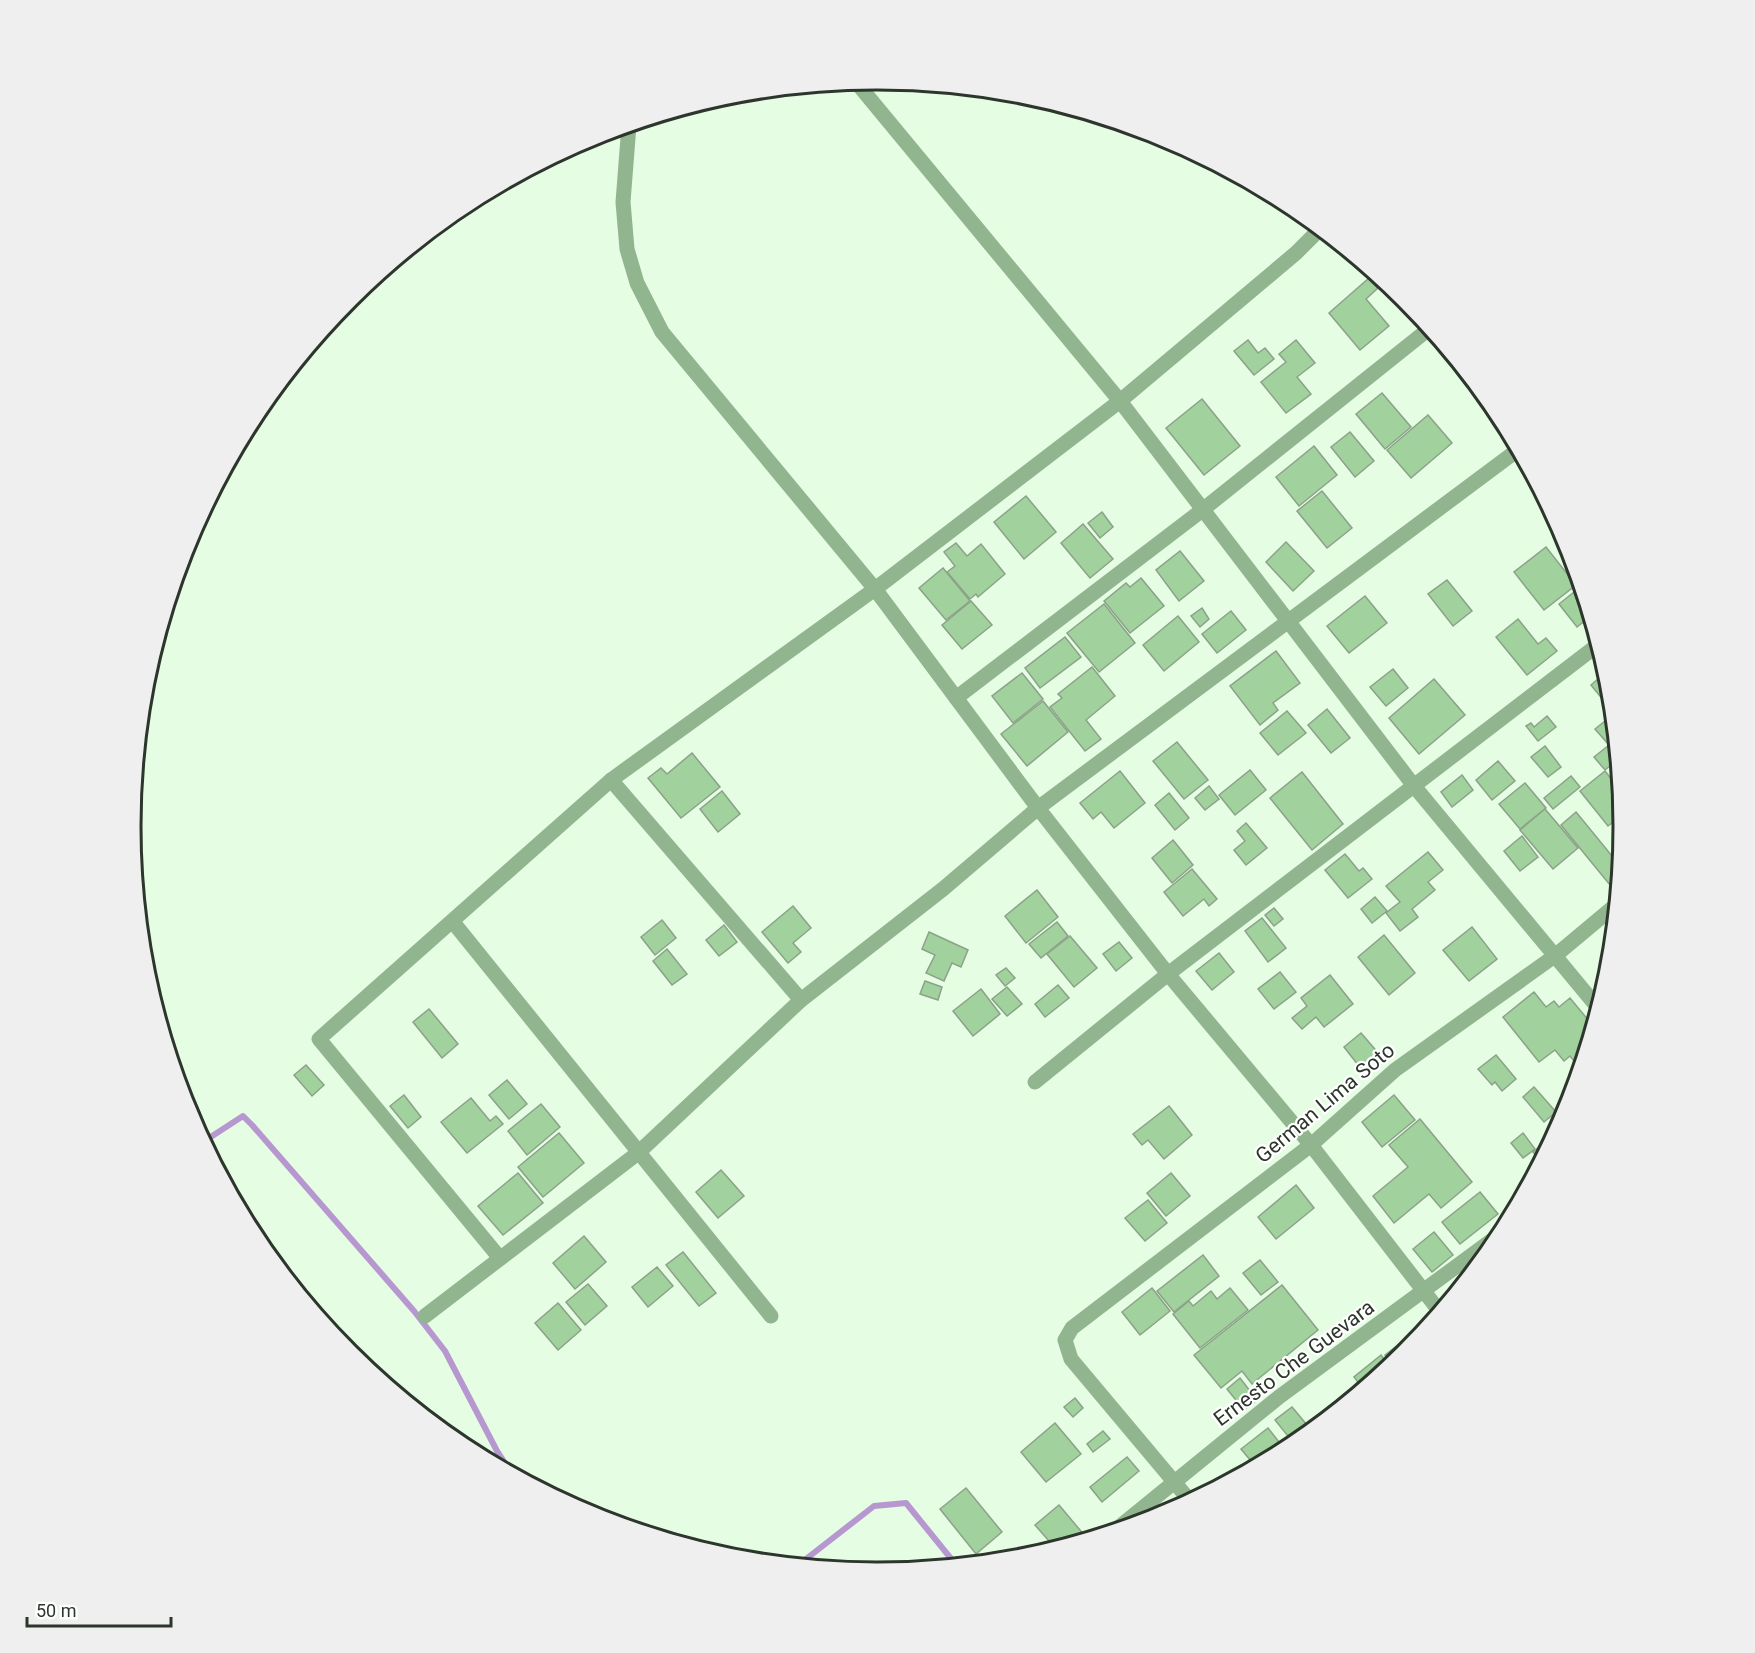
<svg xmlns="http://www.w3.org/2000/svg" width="1755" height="1653" viewBox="0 0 1755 1653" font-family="Roboto,sans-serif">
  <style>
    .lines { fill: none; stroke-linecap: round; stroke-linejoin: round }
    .stream { stroke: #b797d0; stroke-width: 6 }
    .building { fill: #a1d29d; stroke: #8ba289; stroke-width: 1.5 }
    .minor { stroke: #91b58e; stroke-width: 15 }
    .labels { text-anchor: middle; stroke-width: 4.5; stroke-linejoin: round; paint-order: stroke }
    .street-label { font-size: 21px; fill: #2d362c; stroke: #fff }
    .rim { fill: none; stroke: #2d362c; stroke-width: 3 }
  </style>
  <rect width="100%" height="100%" fill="#e5fde3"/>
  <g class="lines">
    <g class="stream">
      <path d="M 203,1142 L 243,1116 L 252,1125 L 414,1311 L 445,1351 L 497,1451 L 512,1474"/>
      <path d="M 797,1566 L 874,1506 L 906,1503 L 957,1566"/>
    </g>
  </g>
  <g class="building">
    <path d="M 1369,278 L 1378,288 L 1366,299 L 1389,326 L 1360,350 L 1329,313 Z"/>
    <path d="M 1248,340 L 1258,353 L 1265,348 L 1274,359 L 1254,375 L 1234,351 Z"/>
    <path d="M 1296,340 L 1315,363 L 1297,377 L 1311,394 L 1286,413 L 1261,382 L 1286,362 L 1279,354 Z"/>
    <path d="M 1382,393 L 1411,427 L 1385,449 L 1356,414 Z"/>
    <path d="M 1202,399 L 1240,446 L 1204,475 L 1166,428 Z"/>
    <path d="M 1428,415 L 1452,443 L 1411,478 L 1387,450 Z"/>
    <path d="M 1350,432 L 1374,461 L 1355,477 L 1331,447 Z"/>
    <path d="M 1314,446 L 1337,475 L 1299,506 L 1276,477 Z"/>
    <path d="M 1322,491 L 1352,528 L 1327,548 L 1297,511 Z"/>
    <path d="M 1026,496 L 1056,532 L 1024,559 L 994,522 Z"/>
    <path d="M 1102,512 L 1113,527 L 1100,538 L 1088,523 Z"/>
    <path d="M 1083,524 L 1113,559 L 1090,578 L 1061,543 Z"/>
    <path d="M 1286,542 L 1314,571 L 1293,591 L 1266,562 Z"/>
    <path d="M 956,543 L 967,556 L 981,544 L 1005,574 L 978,597 L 976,594 L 970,599 L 947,572 L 955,566 L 944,552 Z"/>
    <path d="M 1546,547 L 1576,585 L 1544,610 L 1514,572 Z"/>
    <path d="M 1180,551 L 1204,581 L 1179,601 L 1156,570 Z"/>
    <path d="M 943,568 L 970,601 L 946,620 L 919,588 Z"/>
    <path d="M 1141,578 L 1164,606 L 1130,633 L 1104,601 L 1126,583 L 1130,587 Z"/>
    <path d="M 1447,580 L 1472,611 L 1453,626 L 1428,594 Z"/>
    <path d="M 1574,592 L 1591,616 L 1577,627 L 1559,604 Z"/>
    <path d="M 1365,596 L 1387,623 L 1349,653 L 1327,626 Z"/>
    <path d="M 971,601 L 992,625 L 962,649 L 942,625 Z"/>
    <path d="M 1104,604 L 1135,643 L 1099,672 L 1067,633 Z"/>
    <path d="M 1202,608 L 1209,619 L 1200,627 L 1191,616 Z"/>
    <path d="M 1231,611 L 1246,630 L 1217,653 L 1202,634 Z"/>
    <path d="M 1178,616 L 1199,642 L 1164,671 L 1143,645 Z"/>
    <path d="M 1518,619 L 1538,644 L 1546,638 L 1557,651 L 1527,675 L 1496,637 Z"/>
    <path d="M 1065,637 L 1081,657 L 1040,688 L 1025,668 Z"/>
    <path d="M 1276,651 L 1300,683 L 1273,703 L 1278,710 L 1260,725 L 1230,686 Z"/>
    <path d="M 1092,667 L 1115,696 L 1086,720 L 1101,739 L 1085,751 L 1050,707 L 1062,698 L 1058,694 Z"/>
    <path d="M 1393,669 L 1408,688 L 1386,706 L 1370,687 Z"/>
    <path d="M 1022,673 L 1043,699 L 1013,723 L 992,696 Z"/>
    <path d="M 1605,673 L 1610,681 L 1613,712 L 1591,685 Z"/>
    <path d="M 1434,679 L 1465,715 L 1419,754 L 1389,718 Z"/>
    <path d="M 1043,701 L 1068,732 L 1027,766 L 1001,734 Z"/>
    <path d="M 1327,709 L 1350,738 L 1331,753 L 1308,725 Z"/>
    <path d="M 1287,711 L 1306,733 L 1278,755 L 1260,733 Z"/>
    <path d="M 1547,716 L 1556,727 L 1538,741 L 1526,726 L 1531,723 L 1534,727 Z"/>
    <path d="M 1610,717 L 1614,722 L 1618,759 L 1605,770 L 1594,757 L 1609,745 L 1595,729 Z"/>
    <path d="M 1177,742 L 1208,780 L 1184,799 L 1153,761 Z"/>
    <path d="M 1545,746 L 1561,767 L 1548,777 L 1531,757 Z"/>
    <path d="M 692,753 L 720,787 L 681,818 L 648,778 L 661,768 L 667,774 Z"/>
    <path d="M 1498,761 L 1515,781 L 1492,800 L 1476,780 Z"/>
    <path d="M 1250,770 L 1266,790 L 1235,815 L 1219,795 Z"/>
    <path d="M 1120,771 L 1145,803 L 1114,828 L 1101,812 L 1093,819 L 1080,803 Z"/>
    <path d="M 1605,771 L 1621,791 L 1623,814 L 1608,826 L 1580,791 Z"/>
    <path d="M 1302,772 L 1343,824 L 1312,850 L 1270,798 Z"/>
    <path d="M 1462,775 L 1473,790 L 1452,807 L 1441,792 Z"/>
    <path d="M 1571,776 L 1580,787 L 1553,809 L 1544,798 Z"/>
    <path d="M 1525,783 L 1546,808 L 1520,829 L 1499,804 Z"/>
    <path d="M 1209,786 L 1219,799 L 1205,810 L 1195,798 Z"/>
    <path d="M 722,791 L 740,814 L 718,832 L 700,809 Z"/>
    <path d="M 1169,793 L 1189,818 L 1175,830 L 1155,805 Z"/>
    <path d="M 1545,809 L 1578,848 L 1553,869 L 1520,830 Z"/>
    <path d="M 1576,812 L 1621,867 L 1620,877 L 1610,885 L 1561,825 Z"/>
    <path d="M 1246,823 L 1267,848 L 1246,865 L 1234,850 L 1245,841 L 1237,831 Z"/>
    <path d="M 1522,836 L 1538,857 L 1520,871 L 1504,851 Z"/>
    <path d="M 1173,840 L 1193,865 L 1172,883 L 1152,858 Z"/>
    <path d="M 1428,852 L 1443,870 L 1428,882 L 1435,890 L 1412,909 L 1418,917 L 1400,931 L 1386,913 L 1400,902 L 1386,886 Z"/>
    <path d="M 1345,854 L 1359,871 L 1363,868 L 1372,879 L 1348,898 L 1325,870 Z"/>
    <path d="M 1192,869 L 1217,899 L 1209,906 L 1204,899 L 1183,916 L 1164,892 Z"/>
    <path d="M 1037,890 L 1058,917 L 1026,943 L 1005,916 Z"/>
    <path d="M 1375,897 L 1387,911 L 1372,923 L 1361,909 Z"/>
    <path d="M 793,906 L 811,928 L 793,943 L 801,952 L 788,963 L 762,932 Z"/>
    <path d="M 1274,908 L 1283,919 L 1274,926 L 1265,915 Z"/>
    <path d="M 1262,918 L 1286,948 L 1268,962 L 1245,931 Z"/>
    <path d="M 662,920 L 676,938 L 655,955 L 641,937 Z"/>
    <path d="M 1057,922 L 1068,936 L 1041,958 L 1029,944 Z"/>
    <path d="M 724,925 L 737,942 L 719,956 L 706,940 Z"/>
    <path d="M 1472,927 L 1497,959 L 1469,981 L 1443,950 Z"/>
    <path d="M 929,932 L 968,950 L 961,967 L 952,963 L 944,981 L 926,973 L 935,955 L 922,949 Z"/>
    <path d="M 1384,935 L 1415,973 L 1389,995 L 1358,957 Z"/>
    <path d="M 1070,936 L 1097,968 L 1074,987 L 1047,954 Z"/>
    <path d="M 1119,942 L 1132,958 L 1116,971 L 1103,954 Z"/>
    <path d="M 667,949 L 687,974 L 672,985 L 653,961 Z"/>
    <path d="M 1219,953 L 1234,972 L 1212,990 L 1196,971 Z"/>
    <path d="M 1006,968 L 1015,978 L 1005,986 L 996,975 Z"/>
    <path d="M 1280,972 L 1296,992 L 1274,1009 L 1258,989 Z"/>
    <path d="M 1330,975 L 1353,1004 L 1324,1027 L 1316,1017 L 1302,1029 L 1292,1018 L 1307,1006 L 1301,998 Z"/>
    <path d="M 925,981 L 942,987 L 938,1000 L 920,994 Z"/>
    <path d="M 1058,985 L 1069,998 L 1045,1017 L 1035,1004 Z"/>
    <path d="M 1007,987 L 1022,1004 L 1007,1016 L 992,999 Z"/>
    <path d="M 981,989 L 1000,1014 L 973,1036 L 953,1011 Z"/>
    <path d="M 1534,992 L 1546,1007 L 1554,1001 L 1559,1007 L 1570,998 L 1594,1027 L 1583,1037 L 1589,1043 L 1583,1062 L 1578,1066 L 1570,1056 L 1564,1061 L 1555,1050 L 1539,1062 L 1503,1017 Z"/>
    <path d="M 429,1009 L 458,1044 L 442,1058 L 413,1022 Z"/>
    <path d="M 1361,1033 L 1380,1055 L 1362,1070 L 1344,1047 Z"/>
    <path d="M 1496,1055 L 1516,1079 L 1502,1091 L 1495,1082 L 1492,1085 L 1478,1069 Z"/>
    <path d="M 306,1065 L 324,1085 L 312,1096 L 294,1075 Z"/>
    <path d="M 1580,1071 L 1575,1088 L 1569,1080 Z"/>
    <path d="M 507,1080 L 527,1104 L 509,1119 L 489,1095 Z"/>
    <path d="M 1534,1087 L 1556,1112 L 1544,1122 L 1523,1097 Z"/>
    <path d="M 404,1095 L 421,1117 L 408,1128 L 390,1106 Z"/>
    <path d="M 1394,1095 L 1415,1120 L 1382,1147 L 1362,1122 Z"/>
    <path d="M 471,1098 L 490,1121 L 496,1116 L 503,1124 L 467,1153 L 441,1122 Z"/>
    <path d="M 541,1104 L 560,1127 L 527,1155 L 508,1131 Z"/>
    <path d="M 1169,1106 L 1192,1135 L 1164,1159 L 1148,1140 L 1142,1145 L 1133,1134 Z"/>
    <path d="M 1420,1119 L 1472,1182 L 1441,1208 L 1429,1194 L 1394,1223 L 1373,1196 L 1408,1167 L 1389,1145 Z"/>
    <path d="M 1557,1132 L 1541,1162 L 1533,1152 Z"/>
    <path d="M 559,1133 L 584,1163 L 543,1197 L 518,1167 Z"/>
    <path d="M 1523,1133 L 1535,1149 L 1523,1158 L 1511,1143 Z"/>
    <path d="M 721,1170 L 744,1196 L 718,1218 L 696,1192 Z"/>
    <path d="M 518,1173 L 543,1203 L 503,1235 L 478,1206 Z"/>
    <path d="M 1171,1173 L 1190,1196 L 1166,1216 L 1147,1193 Z"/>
    <path d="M 1296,1185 L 1314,1208 L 1276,1239 L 1258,1217 Z"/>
    <path d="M 1480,1192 L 1498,1214 L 1460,1244 L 1442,1222 Z"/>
    <path d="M 1148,1200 L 1167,1223 L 1145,1241 L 1125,1218 Z"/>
    <path d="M 1434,1232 L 1453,1255 L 1432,1272 L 1413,1249 Z"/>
    <path d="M 584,1236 L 606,1262 L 575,1289 L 553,1263 Z"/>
    <path d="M 683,1252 L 716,1293 L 699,1306 L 666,1265 Z"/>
    <path d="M 1203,1255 L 1219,1276 L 1174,1312 L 1157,1291 Z"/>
    <path d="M 1260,1260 L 1278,1282 L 1261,1295 L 1243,1273 Z"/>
    <path d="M 657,1267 L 673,1286 L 648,1307 L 632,1287 Z"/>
    <path d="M 588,1284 L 607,1306 L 585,1325 L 566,1302 Z"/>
    <path d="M 1282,1285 L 1318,1330 L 1252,1384 L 1242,1371 L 1221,1388 L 1194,1355 Z"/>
    <path d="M 1152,1288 L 1170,1311 L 1140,1335 L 1122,1312 Z"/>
    <path d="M 1230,1288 L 1248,1310 L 1200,1348 L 1173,1314 L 1189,1301 L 1193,1306 L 1211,1291 L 1217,1299 Z"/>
    <path d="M 558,1303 L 581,1330 L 558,1350 L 535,1323 Z"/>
    <path d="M 1404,1340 L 1411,1349 L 1393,1365 L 1385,1355 Z"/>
    <path d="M 1381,1355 L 1390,1367 L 1363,1389 L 1354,1377 Z"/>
    <path d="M 1240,1378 L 1257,1400 L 1244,1410 L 1227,1389 Z"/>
    <path d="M 1075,1398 L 1083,1408 L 1073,1417 L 1064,1407 Z"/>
    <path d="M 1292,1407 L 1312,1431 L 1295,1445 L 1275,1420 Z"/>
    <path d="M 1055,1423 L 1081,1454 L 1046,1482 L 1021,1452 Z"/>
    <path d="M 1268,1428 L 1286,1451 L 1256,1467 L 1241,1449 Z"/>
    <path d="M 1103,1431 L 1110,1439 L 1093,1452 L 1087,1444 Z"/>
    <path d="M 1127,1457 L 1139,1471 L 1102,1502 L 1090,1487 Z"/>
    <path d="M 1243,1465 L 1248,1472 L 1221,1486 L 1220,1484 Z"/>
    <path d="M 966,1488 L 1002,1532 L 976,1554 L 940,1509 Z"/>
    <path d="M 1059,1505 L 1085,1536 L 1077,1543 L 1056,1549 L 1035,1525 Z"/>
  </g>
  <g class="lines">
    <g class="minor">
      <path d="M 856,82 L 1120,401 L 1414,786 L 1599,1009"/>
      <path d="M 629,125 L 623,202 L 627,249 L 637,283 L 662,332 L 875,589 L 1038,808 L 1168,974 L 1311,1145 L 1440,1312"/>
      <path d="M 956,698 L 1201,511 L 1430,328"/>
      <path d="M 611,780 L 801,1000"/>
      <path d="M 453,922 L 771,1316"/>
      <path d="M 1035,1082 L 1168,974 L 1599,644"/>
      <path d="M 499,1257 L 319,1039 L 611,780 L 875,589 L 1120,401 L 1296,253 L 1321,228"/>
      <path d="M 425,1316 L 638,1153 L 801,1000 L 943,889 L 1038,808 L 1519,449"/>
      <path d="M 1191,1502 L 1071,1359 L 1065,1340 L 1072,1328 L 1311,1145 L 1395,1070 L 1556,955 L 1617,904"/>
      <path d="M 1113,1532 L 1279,1397 L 1503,1232"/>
    </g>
  </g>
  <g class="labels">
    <g class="street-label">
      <text transform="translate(1325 1103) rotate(-40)" y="7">German Lima Soto</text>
      <text transform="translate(1294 1363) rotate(-37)" y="7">Ernesto Che Guevara</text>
    </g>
  </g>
  <path d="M0 0H1755V1653H0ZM141 826a736 736 0 1 1 1472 0a736 736 0 1 1-1472 0Z" fill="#eeefee" fill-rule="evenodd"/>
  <path class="rim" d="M141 826a736 736 0 1 1 1472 0a736 736 0 1 1-1472 0Z"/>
  <path d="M27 1617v9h144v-9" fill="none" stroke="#2d362c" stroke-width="3"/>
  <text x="36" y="1617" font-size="18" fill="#2d362c" stroke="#ffffff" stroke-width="4.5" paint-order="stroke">50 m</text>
</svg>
